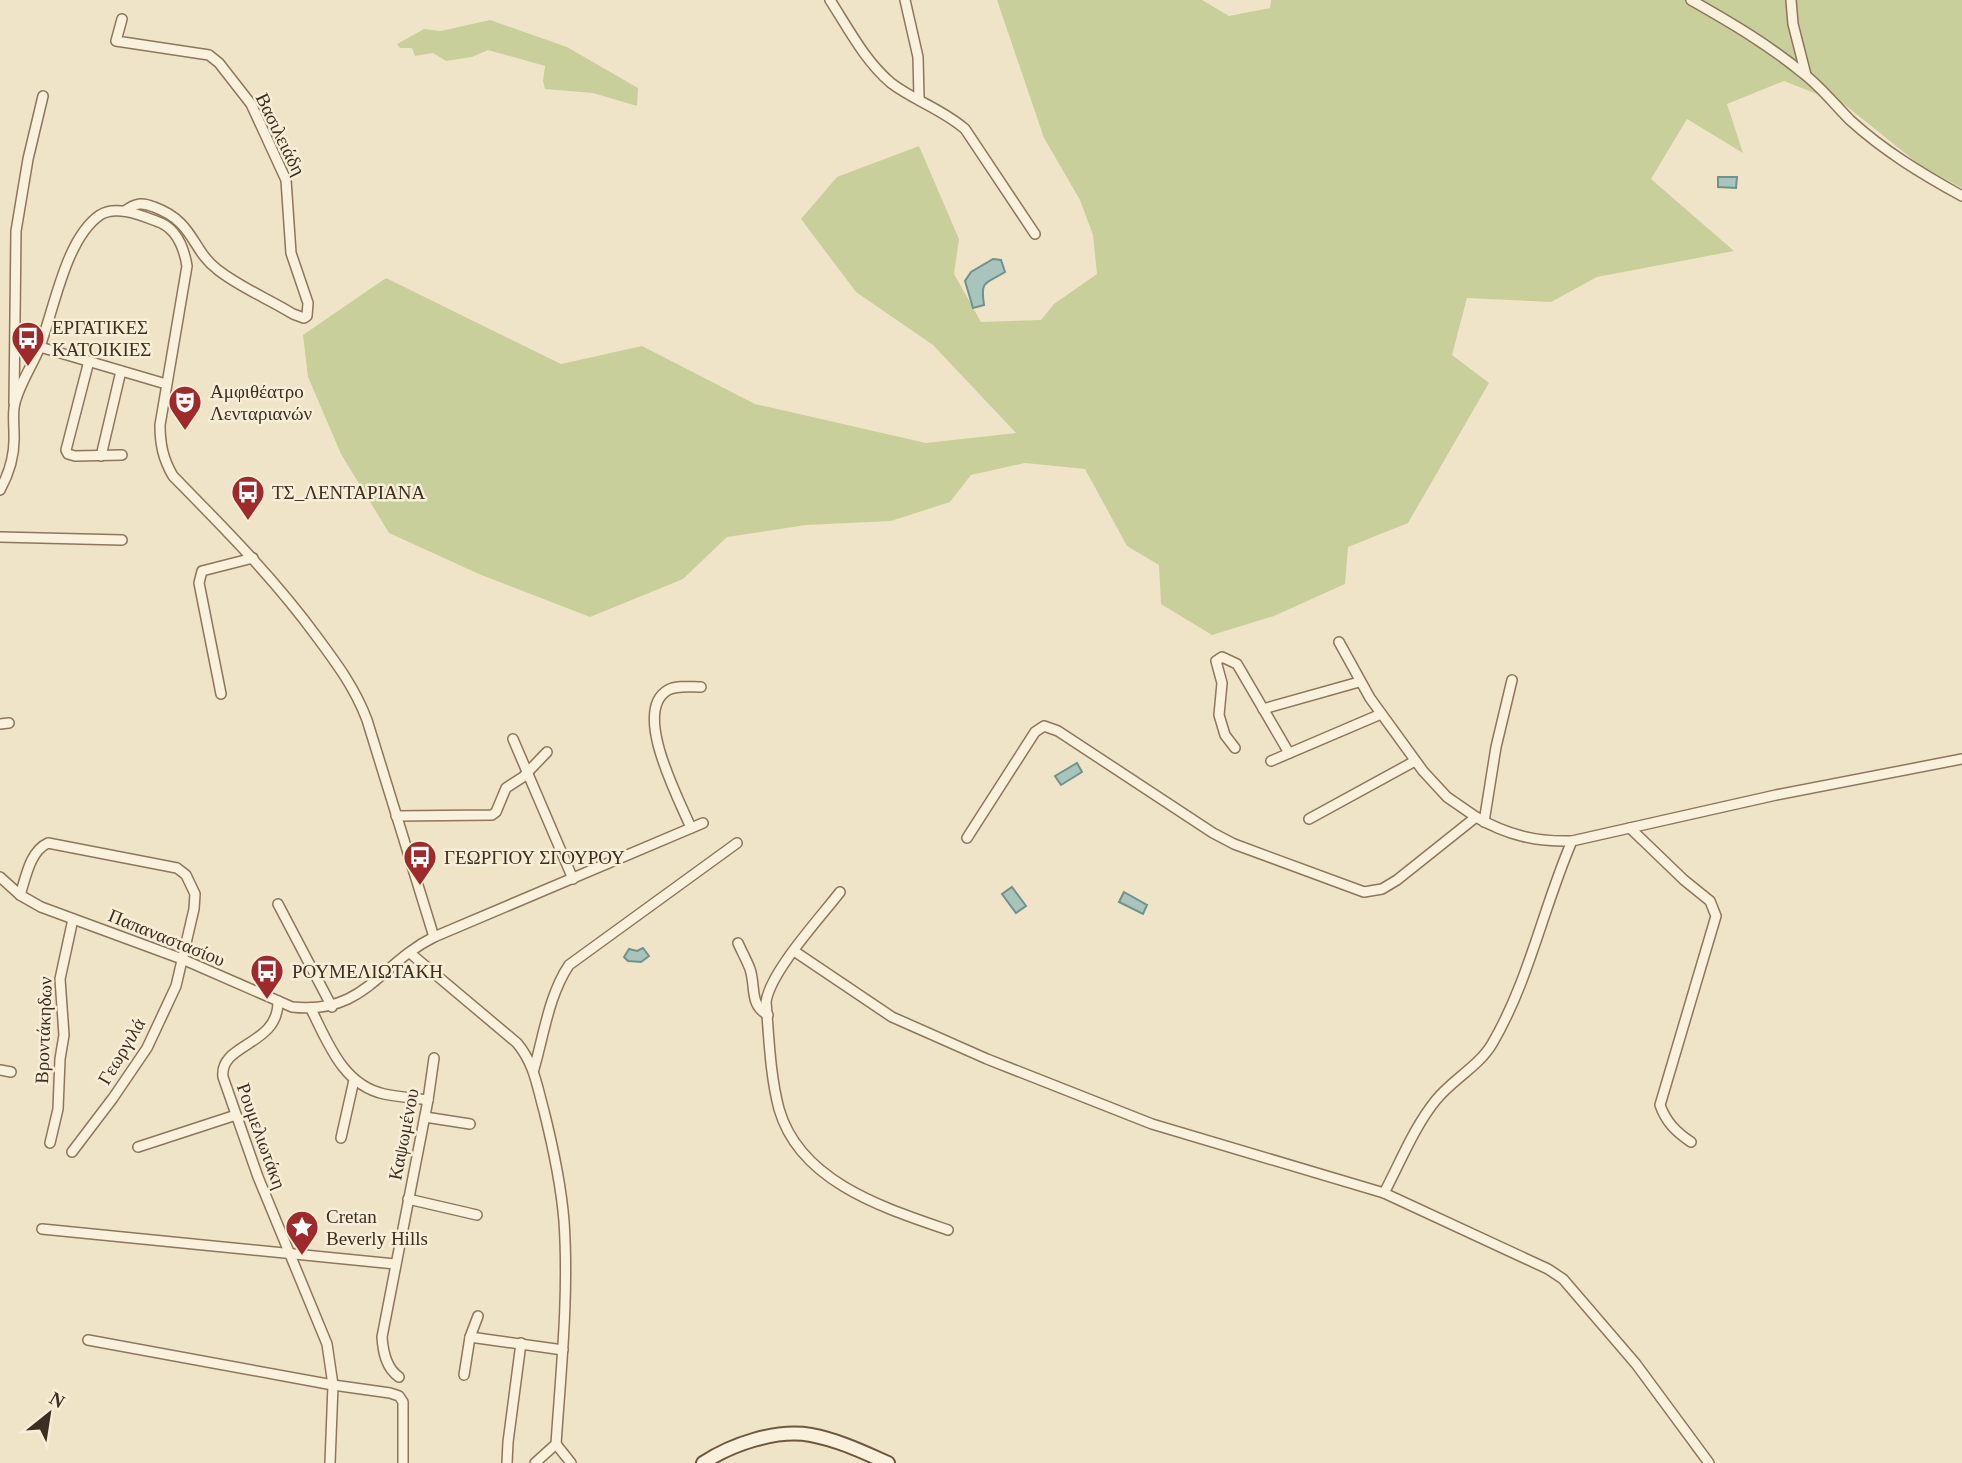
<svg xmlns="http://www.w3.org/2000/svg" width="1962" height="1463" viewBox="0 0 1962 1463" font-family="Georgia,serif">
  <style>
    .green { fill: #c9cf9b }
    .water { fill: #a9c4bc; stroke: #6f938a; stroke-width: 2 }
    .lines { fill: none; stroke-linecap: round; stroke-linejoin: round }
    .street-casing { stroke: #8d765c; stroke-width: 12 }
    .secondary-casing { stroke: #6f573f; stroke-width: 16 }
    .street { stroke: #faf1dc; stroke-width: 9 }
    .secondary { stroke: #faf1dc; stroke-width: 12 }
    .labels { text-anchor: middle; stroke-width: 5; stroke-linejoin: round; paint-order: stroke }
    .street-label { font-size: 19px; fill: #3d2e20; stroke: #f7eed8 }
    .poi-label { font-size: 19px; fill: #3d2e20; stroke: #f7eed8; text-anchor: start }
  </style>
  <rect width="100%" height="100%" fill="#f0e4c8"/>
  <g class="green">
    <path d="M 997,0 L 1202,0 L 1229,16 L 1270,8 L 1271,0 L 1962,0 L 1962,188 L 1921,166 L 1845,105 L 1784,81 L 1727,104 L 1743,153 L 1687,119 L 1651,179 L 1734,251 L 1597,277 L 1551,302 L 1467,298 L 1452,355 L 1489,383 L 1408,523 L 1348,547 L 1345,584 L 1274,616 L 1212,635 L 1161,604 L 1159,565 L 1127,546 L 1085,469 L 1025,463 L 971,475 L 950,502 L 891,521 L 806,525 L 727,537 L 683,579 L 590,617 L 479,574 L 389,533 L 341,454 L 308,377 L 303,335 L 386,278 L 561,364 L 642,346 L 755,404 L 926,443 L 1016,433 L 933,345 L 856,292 L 801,219 L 837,177 L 919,146 L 959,239 L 954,274 L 981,322 L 1041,320 L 1054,304 L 1097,274 L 1093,235 L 1080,200 L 1044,138 Z"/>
    <path d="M 490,20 L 567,47 L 638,88 L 637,106 L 593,93 L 545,89 L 543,81 L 545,66 L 488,50 L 472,57 L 446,61 L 433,53 L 415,56 L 412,48 L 400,48 L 397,44 L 424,29 L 441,31 Z"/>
  </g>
  <g class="water">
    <path d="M 1718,177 L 1737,177 L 1736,188 L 1718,187 Z"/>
    <path d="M 993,259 L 1001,260 L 1005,272 C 986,284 980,279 984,305 L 973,308 L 965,281 L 971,272 Z"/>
    <path d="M 1077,763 L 1082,772 L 1061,785 L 1055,776 Z"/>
    <path d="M 1012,887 L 1026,906 L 1016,913 L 1002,894 Z"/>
    <path d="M 1124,892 L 1147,905 L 1143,914 L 1119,902 Z"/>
    <path d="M 643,948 L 649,956 L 641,962 L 628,961 L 624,957 L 629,949 L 637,951 Z"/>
  </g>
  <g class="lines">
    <defs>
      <g id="street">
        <path d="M 830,0 C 848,28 865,61 891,83 C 913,100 942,109 965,129 L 1035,234"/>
        <path d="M 905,0 L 918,57 L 919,98"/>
        <path d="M 1691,0 C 1730,22 1769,45 1804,74 C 1821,87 1835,105 1850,120 C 1884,151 1922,174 1962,196"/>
        <path d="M 1791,0 L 1793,24 L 1806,75"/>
        <path d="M 122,19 L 116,41 L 209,55 L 219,63 L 251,104 L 286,180 L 291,253 L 308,303 L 307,316 L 304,318 L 293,314 C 269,299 241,288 218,270 C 191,250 195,222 154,207 C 142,202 135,203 125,211"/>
        <path d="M 40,347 L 166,384"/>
        <path d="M 89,361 L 66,450 L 68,454 L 75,456 L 122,455"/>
        <path d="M 14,403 L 16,231 L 28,159 L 43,96"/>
        <path d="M 101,456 L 121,371"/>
        <path d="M 0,490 C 10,472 15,455 14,434 C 14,426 13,416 14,408 C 16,390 32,366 39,349 C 54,311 65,239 100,215 C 116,205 140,215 156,221 C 176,227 184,248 187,266 L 160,425 C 160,444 163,459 173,476 C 223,527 274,578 317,637 C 337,664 355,688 367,720 L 434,937"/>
        <path d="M 0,537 L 122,540"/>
        <path d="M 1339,642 L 1370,698 L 1423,771 L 1447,797 L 1476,817"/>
        <path d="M 221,694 L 199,583 L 202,571 L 253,558"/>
        <path d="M 1263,709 L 1359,682"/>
        <path d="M 0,724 L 9,723"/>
        <path d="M 513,739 L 573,879"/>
        <path d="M 1235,748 L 1225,735 L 1219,715 L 1222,683 L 1216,661 L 1222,657 L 1237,664 L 1289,753"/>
        <path d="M 1271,761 L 1381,714"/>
        <path d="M 396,816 L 492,815 L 496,812 L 506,788 L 523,777 L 547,752"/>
        <path d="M 1309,819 L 1415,761"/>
        <path d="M 1484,822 L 1496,747 L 1512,680"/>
        <path d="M 691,828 C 680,801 631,711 668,690 C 677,685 691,687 701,687"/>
        <path d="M 1630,828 L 1684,880 L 1710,901 L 1716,916 L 1660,1105 C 1666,1122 1676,1132 1691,1142"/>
        <path d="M 967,838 L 1035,732 L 1044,726 L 1058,731 L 1213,833 L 1234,844 L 1364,892 L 1382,889 L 1397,880 L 1476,817 C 1507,835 1536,842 1572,841"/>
        <path d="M 0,877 L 20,895 L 41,907 L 182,959 L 292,1007 C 365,1015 379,964 434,937 L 703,823"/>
        <path d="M 840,892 C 820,918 770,972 766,1002 C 769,1037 770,1075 779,1109 C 800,1182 884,1208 948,1230"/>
        <path d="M 20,895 C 26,877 30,851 48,843 L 177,868 L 186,875 L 195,894 L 194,909 L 176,986 L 147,1048 L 113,1098 L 72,1152"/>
        <path d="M 278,904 L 332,1007"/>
        <path d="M 738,943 C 742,952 747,961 750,969 C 756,987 749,1005 768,1015"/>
        <path d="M 794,951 L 892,1017 L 987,1059 L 1152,1124 L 1384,1193 L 1548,1269 L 1563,1279 L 1636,1364 L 1709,1463"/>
        <path d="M 410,953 L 517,1043 C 534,1063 537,1086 544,1111 C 553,1147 561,1184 564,1221 C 569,1295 561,1370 556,1444 L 535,1463"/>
        <path d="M 278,1001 C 279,1046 219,1043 223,1077 L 258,1177 L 327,1344 L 333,1385 L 330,1463"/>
        <path d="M 311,1009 C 328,1043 343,1085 384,1094 C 399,1097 414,1098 428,1100"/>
        <path d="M 534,1069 C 544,1034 549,995 569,965 L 737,843"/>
        <path d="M 0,1070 L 11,1072"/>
        <path d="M 425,1117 L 470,1124"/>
        <path d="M 341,1138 L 354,1080"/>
        <path d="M 50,1143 L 58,1109 L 60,1059 L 64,1035 L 60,979 L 73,919"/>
        <path d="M 138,1147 L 236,1115"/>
        <path d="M 1384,1193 C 1400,1163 1414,1127 1436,1100 C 1452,1080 1479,1066 1492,1044 C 1529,981 1543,908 1572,841 L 1776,795 L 1962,759"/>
        <path d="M 408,1199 L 477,1215"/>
        <path d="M 42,1229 L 395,1264"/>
        <path d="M 470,1337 L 563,1350"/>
        <path d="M 88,1340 L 333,1385 L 390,1393 L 399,1396 L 403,1402 L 403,1463"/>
        <path d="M 464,1375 L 470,1337 L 478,1316"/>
        <path d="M 399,1377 C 386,1368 383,1352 382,1337 L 428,1100 L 434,1058"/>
        <path d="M 556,1444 L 571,1463"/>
        <path d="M 507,1463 L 508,1442 L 521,1343"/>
      </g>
      <path id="secondary" d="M 703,1463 C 732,1444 776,1429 811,1435 C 838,1440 863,1452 888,1463"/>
    </defs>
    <use href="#street" class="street-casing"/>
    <use href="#secondary" class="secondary-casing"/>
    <use href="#street" class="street"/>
    <use href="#secondary" class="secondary"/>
  </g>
  <defs>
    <symbol id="bus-pin" viewBox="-11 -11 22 30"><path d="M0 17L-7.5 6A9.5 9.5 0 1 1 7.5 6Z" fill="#9e2a2b" stroke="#f7eed8"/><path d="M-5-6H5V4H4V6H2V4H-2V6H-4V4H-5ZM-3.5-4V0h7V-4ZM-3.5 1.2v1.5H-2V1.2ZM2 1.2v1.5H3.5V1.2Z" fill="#fff"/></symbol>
    <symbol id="theatre-pin" viewBox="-11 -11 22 30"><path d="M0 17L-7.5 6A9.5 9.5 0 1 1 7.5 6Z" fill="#9e2a2b" stroke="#f7eed8"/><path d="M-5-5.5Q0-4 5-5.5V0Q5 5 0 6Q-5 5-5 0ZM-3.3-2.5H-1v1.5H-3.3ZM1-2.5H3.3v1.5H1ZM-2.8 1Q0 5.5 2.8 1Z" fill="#fff"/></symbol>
    <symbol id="sight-pin" viewBox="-11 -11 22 30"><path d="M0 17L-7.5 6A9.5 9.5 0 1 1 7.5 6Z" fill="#9e2a2b" stroke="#f7eed8"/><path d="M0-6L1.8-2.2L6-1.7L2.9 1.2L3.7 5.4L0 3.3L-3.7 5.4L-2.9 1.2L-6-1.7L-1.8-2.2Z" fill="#fff"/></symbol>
  </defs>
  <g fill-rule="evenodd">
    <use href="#bus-pin" x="9" y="319" width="38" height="52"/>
    <use href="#theatre-pin" x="166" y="383" width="38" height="52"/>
    <use href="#bus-pin" x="229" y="473" width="38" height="52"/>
    <use href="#bus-pin" x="401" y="838" width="38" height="52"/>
    <use href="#bus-pin" x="248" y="952" width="38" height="52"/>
    <use href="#sight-pin" x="283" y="1208" width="38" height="52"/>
  </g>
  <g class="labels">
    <g class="street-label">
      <text transform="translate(281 134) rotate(64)" y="7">Βασιλειάδη</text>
      <text transform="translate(167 937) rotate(22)" y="7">Παπαναστασίου</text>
      <text transform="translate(43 1030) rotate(-88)" y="7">Βροντάκηδων</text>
      <text transform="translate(121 1051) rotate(-59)" y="7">Γεωργιλά</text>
      <text transform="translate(403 1134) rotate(-79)" y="7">Καψωμένου</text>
      <text transform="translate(262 1136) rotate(70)" y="7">Ρουμελιωτάκη</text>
    </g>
    <g class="poi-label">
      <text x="52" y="334">ΕΡΓΑΤΙΚΕΣ<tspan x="52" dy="22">ΚΑΤΟΙΚΙΕΣ</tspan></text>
      <text x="210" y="398">Αμφιθέατρο<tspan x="210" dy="22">Λενταριανών</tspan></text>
      <text x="272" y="499">ΤΣ_ΛΕΝΤΑΡΙΑΝΑ</text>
      <text x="444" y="864">ΓΕΩΡΓΙΟΥ ΣΓΟΥΡΟΥ</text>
      <text x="292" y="978">ΡΟΥΜΕΛΙΩΤΑΚΗ</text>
      <text x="326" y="1223">Cretan<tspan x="326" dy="22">Beverly Hills</tspan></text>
    </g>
  </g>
  <g transform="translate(49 1414) rotate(30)" stroke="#f7eed8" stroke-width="5" paint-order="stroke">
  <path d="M0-5L12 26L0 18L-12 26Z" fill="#3d2e20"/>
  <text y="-10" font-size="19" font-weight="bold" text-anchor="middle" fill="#3d2e20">N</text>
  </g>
</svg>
